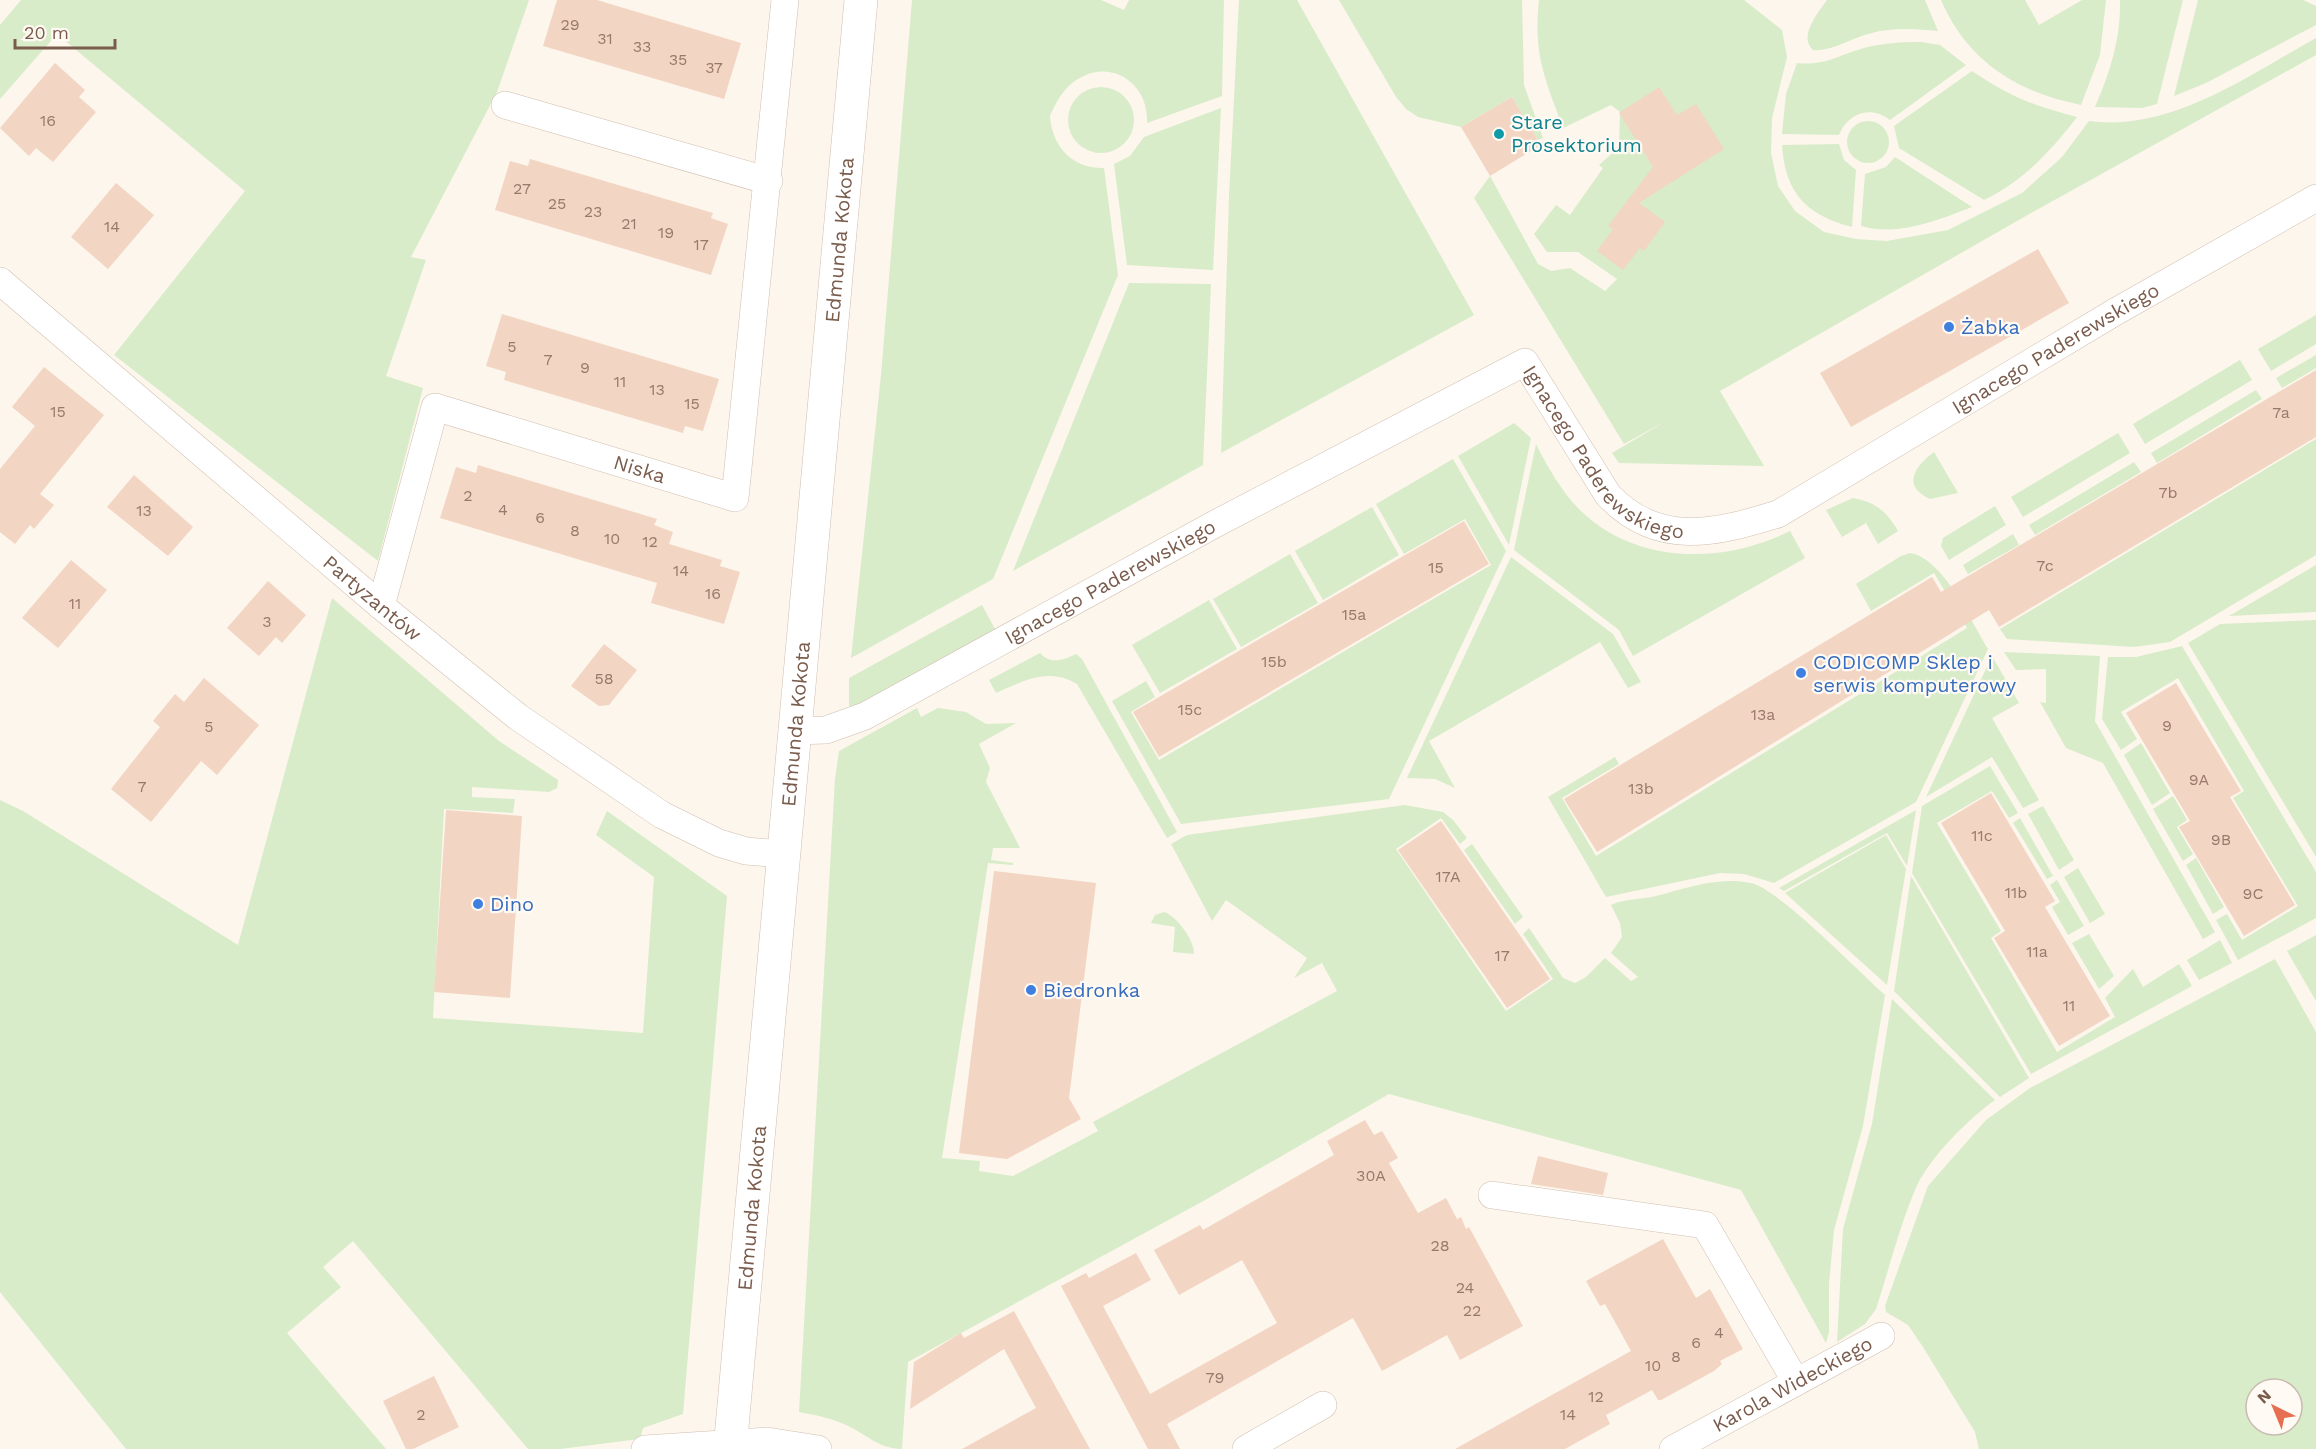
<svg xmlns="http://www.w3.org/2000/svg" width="2316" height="1449" viewBox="0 0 2316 1449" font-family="'Work Sans',sans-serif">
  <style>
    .green { fill: #d8ecc9; fill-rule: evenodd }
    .building { fill: #f3d5c3 }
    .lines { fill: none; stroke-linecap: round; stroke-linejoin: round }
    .minor-casing { stroke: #d1beb0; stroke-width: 28 }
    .tertiary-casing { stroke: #d1beb0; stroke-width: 34 }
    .minor { stroke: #fff; stroke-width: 27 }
    .tertiary { stroke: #fff; stroke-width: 33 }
    .culture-dot { fill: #0f9aa8; stroke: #fffaf3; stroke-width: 2 }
    .shop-dot { fill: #3f7fe0; stroke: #fffaf3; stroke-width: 2 }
    .labels { text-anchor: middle; stroke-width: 4.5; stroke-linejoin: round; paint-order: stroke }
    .number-label { font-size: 16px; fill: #987a6a }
    .culture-label { font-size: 20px; fill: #0d838f; stroke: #fffaf3; text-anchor: start }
    .street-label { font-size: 20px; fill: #7a5c4d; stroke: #fffaf3 }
    .shop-label { font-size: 20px; fill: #366cbe; stroke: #fffaf3; text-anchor: start }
  </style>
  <rect width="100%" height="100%" fill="#fdf6ec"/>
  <g class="green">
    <path d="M 21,0 L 529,0 L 497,92 L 411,257 L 426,260 L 386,376 L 423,388 L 378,561 L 114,355 L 245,191 L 57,34 L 0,99 L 0,25 Z"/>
    <path d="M 912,0 L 1101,0 L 1124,10 L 1129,0 L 1224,0 L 1222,96 L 1147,123 C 1149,84 1112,58 1078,79 C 1064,87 1056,102 1050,116 C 1052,147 1073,169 1104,168 L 1118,275 L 993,579 L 851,658 L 881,375 Z"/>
    <path d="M 1239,0 L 1297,0 L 1474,315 L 1221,453 L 1229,196 Z"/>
    <path d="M 1339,0 L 1522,0 L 1524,85 L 1543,138 L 1538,140 L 1512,97 L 1461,127 L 1418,117 L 1406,109 L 1396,97 Z"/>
    <path d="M 1539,0 L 1744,0 L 1782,30 L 1787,57 L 1772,118 L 1771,153 L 1778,186 L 1795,211 L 1824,232 L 1856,239 L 1887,241 L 1948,230 L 2022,193 L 2062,157 L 2089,121 C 2171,132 2247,76 2316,38 L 2316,55 L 2031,213 L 1720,391 L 1764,466 L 1619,463 L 1612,453 L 1666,421 L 1624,444 L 1474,198 L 1490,176 L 1538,264 L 1551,271 L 1570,268 L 1605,291 L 1617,279 L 1578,252 L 1547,252 L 1534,234 L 1556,205 L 1570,215 L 1603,168 L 1599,165 L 1619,147 L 1620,112 L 1611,105 L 1563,128 C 1545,78 1533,55 1539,0 Z"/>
    <path d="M 1827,0 L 1925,0 L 1938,31 C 1916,29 1893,27 1872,33 C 1853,37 1832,52 1813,50 C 1798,36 1818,13 1827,0 Z"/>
    <path d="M 1941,0 L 2025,0 L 2039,25 L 2082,0 L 2106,0 L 2100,55 L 2081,105 C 2018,93 1967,61 1941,0 Z"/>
    <path d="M 2120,0 L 2183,0 L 2157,104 L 2142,108 L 2095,107 C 2110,73 2121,38 2120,0 Z"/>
    <path d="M 2198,0 L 2303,0 L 2316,6 L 2316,25 L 2206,83 L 2174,96 Z"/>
    <path d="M 1921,42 L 1940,45 L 1966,65 L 1890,120 C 1870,105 1848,113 1839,135 L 1782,134 L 1786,94 L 1797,63 C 1826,66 1838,55 1864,48 C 1883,43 1901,42 1921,42 Z"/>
    <path d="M 1972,71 C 2011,97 2031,105 2077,117 C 2050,152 2024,180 1984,200 L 1899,148 L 1894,126 Z"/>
    <circle cx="1101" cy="120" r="33"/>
    <path d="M 1221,108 L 1213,270 L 1127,265 L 1114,164 L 1130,156 L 1144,137 Z"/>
    <circle cx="1868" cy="142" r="21"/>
    <path d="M 1839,144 L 1844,160 L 1856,170 L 1852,227 C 1807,215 1785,194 1782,145 Z"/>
    <path d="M 1895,157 L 1972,207 C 1939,220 1897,237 1861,226 L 1865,174 L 1886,167 Z"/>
    <path d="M 1129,283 L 1211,284 L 1203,465 L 1013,571 Z"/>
    <path d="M 2316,315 L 2316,344 L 2271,371 L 2258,349 Z"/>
    <path d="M 2316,355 L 2316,368 L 2282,388 L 2276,378 Z"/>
    <path d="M 2240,360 L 2252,380 L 2145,444 L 2133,424 Z"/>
    <path d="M 2256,390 L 2262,399 L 2157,463 L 2151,453 Z"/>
    <path d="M 1514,423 L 1531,438 L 1509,545 L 1458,456 Z"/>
    <path d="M 2118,433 L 2130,453 L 2023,517 L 2011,497 Z"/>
    <path d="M 2316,439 L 2316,555 L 2170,642 L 2134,647 L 2007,639 L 2000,629 Z"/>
    <path d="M 1536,444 C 1548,468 1563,494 1582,512 C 1638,565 1724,564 1790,531 L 1805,558 L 1633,656 L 1619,630 L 1514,550 Z"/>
    <path d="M 1934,452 L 1958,493 L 1930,499 C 1901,486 1915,466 1934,452 Z"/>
    <path d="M 1453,459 L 1506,551 L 1389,799 L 1181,824 L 1112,701 L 1146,681 L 1155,697 L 1131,712 L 1159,760 L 1491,565 L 1465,519 L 1404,554 L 1376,504 Z"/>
    <path d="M 2134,462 L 2141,472 L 2035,535 L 2029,525 Z"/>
    <path d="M 1853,498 C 1876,502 1887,512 1898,531 L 1878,544 L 1866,523 L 1842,537 L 1826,510 Z"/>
    <path d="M 1995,506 L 2006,525 L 1949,560 L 1941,546 L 1943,538 Z"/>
    <path d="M 1372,507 L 1399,555 L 1323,600 L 1295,551 Z"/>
    <path d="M 2013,534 L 2019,545 L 1968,574 L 1963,565 Z"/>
    <path d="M 1910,553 C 1943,558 1971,621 1988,649 L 1916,802 L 1774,883 L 1744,874 L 1720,873 L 1606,897 L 1548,797 L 1615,757 L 1619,764 L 1562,798 L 1596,856 L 1967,628 L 1934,573 L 1871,611 L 1856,584 L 1901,556 Z"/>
    <path d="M 1290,554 L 1318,603 L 1241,647 L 1213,599 Z"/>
    <path d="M 1511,557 L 1613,634 L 1641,682 L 1628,688 L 1600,642 L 1429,741 L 1455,788 L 1435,779 L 1407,778 Z"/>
    <path d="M 2316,565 L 2316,612 L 2229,616 Z"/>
    <path d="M 332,598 L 499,741 L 558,780 L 557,788 L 549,792 L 472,787 L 472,797 L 515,799 L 513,813 L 444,809 L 433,1018 L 643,1033 L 654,877 L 596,835 L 607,811 L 727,896 L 683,1414 L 643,1428 L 640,1439 L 560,1449 L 528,1449 L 353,1241 L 323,1267 L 341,1287 L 287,1333 L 386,1449 L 126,1449 L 0,1292 L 0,800 L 23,811 L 238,945 Z"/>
    <path d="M 1209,600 L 1237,649 L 1160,693 L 1132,645 Z"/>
    <path d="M 982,605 L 996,631 L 849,711 L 849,678 Z"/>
    <path d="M 2316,620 L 2316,857 L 2188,643 L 2220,624 Z"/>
    <path d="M 2182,646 L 2316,872 L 2316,918 L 2238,960 L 2216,920 L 2227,914 L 2242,940 L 2298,906 L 2233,798 L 2244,791 L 2178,678 L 2121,712 L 2137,739 L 2121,750 L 2102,719 L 2108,657 L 2136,657 Z"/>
    <path d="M 2004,652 L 2100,656 L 2095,721 L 2215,932 L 2203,939 L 2103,763 L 2066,748 L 2040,702 L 2046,703 L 2046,669 L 2016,670 Z"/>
    <path d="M 1040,653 C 1051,665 1063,660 1076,654 L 1082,659 L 1177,832 L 1167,838 L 1077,684 C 1048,667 1024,681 996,693 L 989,680 Z"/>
    <path d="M 1992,656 L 2019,703 L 1992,718 L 2039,800 L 2023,808 L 1992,757 L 1926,797 Z"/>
    <path d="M 917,708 L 921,717 L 938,708 L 966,712 L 986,724 L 1016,723 L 979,744 L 990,768 L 986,782 L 1020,848 L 993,848 L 991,860 L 1013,863 L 1013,865 L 988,863 L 942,1158 L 980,1161 L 979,1171 L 1013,1176 L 1098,1131 L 1093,1122 L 1337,991 L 1322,963 L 1294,978 L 1307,958 L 1226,900 L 1212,921 L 1171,844 L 1187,835 L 1405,805 L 1443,812 L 1453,820 L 1467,838 L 1460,844 L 1441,818 L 1396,849 L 1506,1011 L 1553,979 L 1523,934 L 1529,928 L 1563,978 L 1575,983 L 1586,977 L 1605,958 L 1631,981 L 1638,977 L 1611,953 L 1622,937 L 1620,923 L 1611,905 C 1625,898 1641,900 1656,896 C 1687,888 1718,876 1751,883 C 1779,889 1859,972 1885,995 L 1863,1126 L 1834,1230 L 1829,1284 L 1829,1332 L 1826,1343 L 1741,1190 L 1389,1094 L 1207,1199 L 908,1362 L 902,1449 C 879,1449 866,1434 846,1425 C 831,1418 815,1415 799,1412 L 835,779 L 839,751 Z"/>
    <path d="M 2141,743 L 2170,793 L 2152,805 L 2124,755 Z"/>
    <path d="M 1990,766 L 2018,813 L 2009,818 L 1992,791 L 1937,823 L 2001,931 L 1991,938 L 2057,1052 L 2115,1017 L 2105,998 L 2133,969 L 2143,987 L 2179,964 L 2192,986 L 2031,1074 L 1912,873 L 1922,806 Z"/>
    <path d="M 2173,796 L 2187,820 L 2177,827 L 2193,854 L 2183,861 L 2153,809 Z"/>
    <path d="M 2043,806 L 2074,860 L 2059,870 L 2028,814 Z"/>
    <path d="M 1916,810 L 1907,866 L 1887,833 L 1784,891 L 1779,888 Z"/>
    <path d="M 2020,818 L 2053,876 L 2047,879 L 2013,823 Z"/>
    <path d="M 1886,835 L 1906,869 L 1887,985 L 1785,893 Z"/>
    <path d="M 1472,844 L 1523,917 L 1515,924 L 1464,850 Z"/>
    <path d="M 2196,858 L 2224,907 L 2213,914 L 2186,865 Z"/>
    <path d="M 2078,868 L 2105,914 L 2090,923 L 2064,877 Z"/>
    <path d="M 1911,876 L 2029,1078 L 2000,1097 L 1894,991 Z"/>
    <path d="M 2057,880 L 2084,926 L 2068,935 L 2052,907 L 2060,902 L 2050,885 Z"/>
    <path d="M 1164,912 C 1176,915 1195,941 1194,954 L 1173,952 L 1175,927 L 1151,923 L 1155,915 Z"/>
    <path d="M 2089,934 L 2114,976 L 2099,989 L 2072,943 Z"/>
    <path d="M 2316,935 L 2316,1001 L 2287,951 Z"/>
    <path d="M 2220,940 L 2232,963 L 2199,980 L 2187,960 Z"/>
    <path d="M 2275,959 L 2316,1032 L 2316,1449 L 1979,1449 L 1975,1432 L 1923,1347 L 1908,1325 L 1886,1312 L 1885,1306 L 1928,1186 L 1986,1120 L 2030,1088 ZM 2256,1389 L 2292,1389 L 2292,1425 L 2256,1425 Z"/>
    <path d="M 1892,999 L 1995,1100 C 1968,1119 1927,1160 1915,1190 C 1899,1228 1889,1269 1876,1309 L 1865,1324 L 1837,1342 L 1843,1229 L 1872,1124 Z"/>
  </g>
  <g class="building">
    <path d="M 557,0 L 597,0 L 741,43 L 724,99 L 543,46 Z"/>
    <path d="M 55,63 L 85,90 L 79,97 L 96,112 L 53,162 L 36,148 L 29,156 L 0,128 Z"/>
    <path d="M 1659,87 L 1677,115 L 1696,104 L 1724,149 L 1639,203 L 1665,222 L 1644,251 L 1640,248 L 1623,270 L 1597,251 L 1613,229 L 1608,226 L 1653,167 L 1619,113 Z"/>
    <path d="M 1512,97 L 1541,145 L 1490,176 L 1461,127 Z"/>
    <path d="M 530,159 L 713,213 L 711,218 L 728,224 L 711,275 L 495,210 L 510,161 L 528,166 Z"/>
    <path d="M 116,183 L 154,215 L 108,269 L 71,237 Z"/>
    <path d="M 2038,249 L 2069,303 L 1851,427 L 1820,373 Z"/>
    <path d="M 502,314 L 719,379 L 703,431 L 685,426 L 683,433 L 504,380 L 506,372 L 486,366 Z"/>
    <path d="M 44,367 L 104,415 L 40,494 L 54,505 L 34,529 L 30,525 L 15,544 L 0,532 L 0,469 L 35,426 L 12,407 Z"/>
    <path d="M 2316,370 L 2316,437 L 1999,627 L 1989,610 L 1597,852 L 1564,799 L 1932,577 L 1941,592 Z"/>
    <path d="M 478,465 L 657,519 L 654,525 L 673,532 L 669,544 L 722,560 L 720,566 L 740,572 L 724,624 L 651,603 L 657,583 L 440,518 L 456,467 L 476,473 Z"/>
    <path d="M 134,475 L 193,527 L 168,556 L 107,507 Z"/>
    <path d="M 1464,521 L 1489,564 L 1159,757 L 1133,712 Z"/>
    <path d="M 71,560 L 107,590 L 58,648 L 22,618 Z"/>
    <path d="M 268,581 L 306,615 L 282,643 L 276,637 L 259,656 L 227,628 Z"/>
    <path d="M 604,644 L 637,670 L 609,705 L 599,706 L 571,686 Z"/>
    <path d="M 204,678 L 259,725 L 217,775 L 201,761 L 151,822 L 111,789 L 160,727 L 153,721 L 175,694 L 184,702 Z"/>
    <path d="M 2176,683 L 2241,791 L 2230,797 L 2295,905 L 2244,936 L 2179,827 L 2190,821 L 2126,713 Z"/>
    <path d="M 1991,793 L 2055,901 L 2045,907 L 2110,1016 L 2059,1046 L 1994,938 L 2005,931 L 1941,823 Z"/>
    <path d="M 446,810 L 522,816 L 510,998 L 434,992 Z"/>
    <path d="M 1441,821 L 1550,979 L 1507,1008 L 1398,850 Z"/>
    <path d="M 994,871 L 1096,883 L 1069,1098 L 1081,1119 L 1007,1159 L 959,1153 Z"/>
    <path d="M 1365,1120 L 1374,1135 L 1382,1131 L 1398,1158 L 1389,1163 L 1418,1213 L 1446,1198 L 1457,1219 L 1461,1217 L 1466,1229 L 1469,1227 L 1523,1326 L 1460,1360 L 1447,1335 L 1382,1371 L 1353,1318 L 1167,1424 L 1180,1449 L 1148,1449 L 1061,1286 L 1086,1273 L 1089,1278 L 1136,1253 L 1151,1280 L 1103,1306 L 1150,1394 L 1277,1323 L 1242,1260 L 1179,1295 L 1154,1250 L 1200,1225 L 1203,1230 L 1334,1155 L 1327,1141 Z"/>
    <path d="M 1538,1156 L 1608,1173 L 1603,1195 L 1531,1184 Z"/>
    <path d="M 1663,1239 L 1696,1298 L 1710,1289 L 1743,1349 L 1720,1361 L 1722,1364 L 1714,1371 L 1661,1400 L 1658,1400 L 1652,1390 L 1606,1415 L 1610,1424 L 1565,1449 L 1455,1449 L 1631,1351 L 1605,1304 L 1600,1306 L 1586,1281 Z"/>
    <path d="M 1014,1311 L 1021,1324 L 1090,1449 L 962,1449 L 1036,1408 L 1004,1349 L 910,1409 L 914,1362 L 961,1333 L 964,1338 Z"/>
    <path d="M 434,1376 L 459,1427 L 413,1449 L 406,1449 L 383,1401 Z"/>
  </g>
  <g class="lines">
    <defs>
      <g id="minor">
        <path d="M 505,105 L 769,181"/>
        <path id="s1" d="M 0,281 L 381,606 L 518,717 L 662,815 L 719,843 L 746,851 L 782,854"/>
        <path id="s2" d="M 381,606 L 435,407 L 735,498 L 785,0"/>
        <path id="s3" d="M 793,731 L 826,730 L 865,716 L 1215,524 L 1525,362 L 1608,495 C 1658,548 1716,533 1778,514 L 2115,312 L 2316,198"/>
        <path d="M 1492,1195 L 1705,1225 L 1796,1382"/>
        <path d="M 645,1449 L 767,1441 L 818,1449"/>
        <path d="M 1246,1449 L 1323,1405"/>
        <path id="s4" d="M 1673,1449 L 1881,1336"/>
      </g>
      <g id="tertiary">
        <path id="s5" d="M 730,1449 L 861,0"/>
      </g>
    </defs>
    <use href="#minor" class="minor-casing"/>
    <use href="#tertiary" class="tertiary-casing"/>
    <use href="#minor" class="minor"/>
    <use href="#tertiary" class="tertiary"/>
  </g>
  <circle class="culture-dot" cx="1499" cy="134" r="6"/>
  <g class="shop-dot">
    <circle cx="1949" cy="327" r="6"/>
    <circle cx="1801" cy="673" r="6"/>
    <circle cx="478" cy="904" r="6"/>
    <circle cx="1031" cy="990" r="6"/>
  </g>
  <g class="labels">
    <g class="number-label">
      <text x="570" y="30">29</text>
      <text x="605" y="44">31</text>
      <text x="642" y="52">33</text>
      <text x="678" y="65">35</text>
      <text x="714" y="73">37</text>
      <text x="48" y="126">16</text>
      <text x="522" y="194">27</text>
      <text x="557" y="209">25</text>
      <text x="593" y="217">23</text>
      <text x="629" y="229">21</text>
      <text x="112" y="232">14</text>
      <text x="666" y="238">19</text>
      <text x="701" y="250">17</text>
      <text x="512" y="352">5</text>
      <text x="548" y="365">7</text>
      <text x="585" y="373">9</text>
      <text x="620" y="387">11</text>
      <text x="657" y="395">13</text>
      <text x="692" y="409">15</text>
      <text x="58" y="417">15</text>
      <text x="2281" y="418">7a</text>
      <text x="2168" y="498">7b</text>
      <text x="468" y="501">2</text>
      <text x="503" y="515">4</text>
      <text x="144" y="516">13</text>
      <text x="540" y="523">6</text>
      <text x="575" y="536">8</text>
      <text x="612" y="544">10</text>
      <text x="650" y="547">12</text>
      <text x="2045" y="571">7c</text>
      <text x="1436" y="573">15</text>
      <text x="681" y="576">14</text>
      <text x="713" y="599">16</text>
      <text x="75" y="609">11</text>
      <text x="1354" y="620">15a</text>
      <text x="267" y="627">3</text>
      <text x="1274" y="667">15b</text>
      <text x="604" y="684">58</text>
      <text x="1190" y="715">15c</text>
      <text x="1763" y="720">13a</text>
      <text x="2167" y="731">9</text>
      <text x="209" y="732">5</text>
      <text x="2199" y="785">9A</text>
      <text x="142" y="792">7</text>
      <text x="1641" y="794">13b</text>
      <text x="1982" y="841">11c</text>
      <text x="2221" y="845">9B</text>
      <text x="1448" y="882">17A</text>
      <text x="2016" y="898">11b</text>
      <text x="2253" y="899">9C</text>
      <text x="2037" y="957">11a</text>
      <text x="1502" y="961">17</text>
      <text x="2069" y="1011">11</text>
      <text x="1371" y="1181">30A</text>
      <text x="1440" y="1251">28</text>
      <text x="1465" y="1293">24</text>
      <text x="1472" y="1316">22</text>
      <text x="1719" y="1338">4</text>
      <text x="1696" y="1348">6</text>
      <text x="1676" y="1362">8</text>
      <text x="1653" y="1371">10</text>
      <text x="1215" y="1383">79</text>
      <text x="1596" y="1402">12</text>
      <text x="421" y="1420">2</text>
      <text x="1568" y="1420">14</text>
    </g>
    <g class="culture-label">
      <text x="1511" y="129">Stare<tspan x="1511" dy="23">Prosektorium</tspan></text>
    </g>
    <g class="street-label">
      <text dy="7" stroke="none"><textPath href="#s5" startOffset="1214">Edmunda Kokota</textPath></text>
      <text dy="7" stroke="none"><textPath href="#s3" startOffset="1486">Ignacego Paderewskiego</textPath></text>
      <text dy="7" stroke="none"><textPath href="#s3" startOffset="948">Ignacego Paderewskiego</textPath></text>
      <text dy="7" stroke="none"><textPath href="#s2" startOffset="420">Niska</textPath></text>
      <text dy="7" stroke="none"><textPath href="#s3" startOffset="354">Ignacego Paderewskiego</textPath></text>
      <text dy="7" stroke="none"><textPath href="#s1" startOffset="489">Partyzantów</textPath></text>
      <text dy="7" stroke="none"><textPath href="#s5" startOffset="728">Edmunda Kokota</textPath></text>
      <text dy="7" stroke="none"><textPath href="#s5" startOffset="242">Edmunda Kokota</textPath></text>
      <text dy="7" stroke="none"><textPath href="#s4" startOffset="136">Karola Wideckiego</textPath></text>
    </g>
    <g class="shop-label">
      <text x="1961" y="334">Żabka</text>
      <text x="1813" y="669">CODICOMP Sklep i<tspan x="1813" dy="23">serwis komputerowy</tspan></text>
      <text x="490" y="911">Dino</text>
      <text x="1043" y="997">Biedronka</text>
    </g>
  </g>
  <g transform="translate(2274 1407) rotate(317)"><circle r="28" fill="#fffaf3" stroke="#cabbb1" stroke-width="1.5"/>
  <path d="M0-4.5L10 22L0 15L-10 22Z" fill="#e76f51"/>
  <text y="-9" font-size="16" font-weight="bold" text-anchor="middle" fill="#7a5c4d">N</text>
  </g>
  <path d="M15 39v9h100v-9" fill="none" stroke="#7a5c4d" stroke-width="3"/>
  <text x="24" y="39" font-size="18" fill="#7a5c4d" stroke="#fffaf3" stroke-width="4.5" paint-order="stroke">20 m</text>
</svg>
